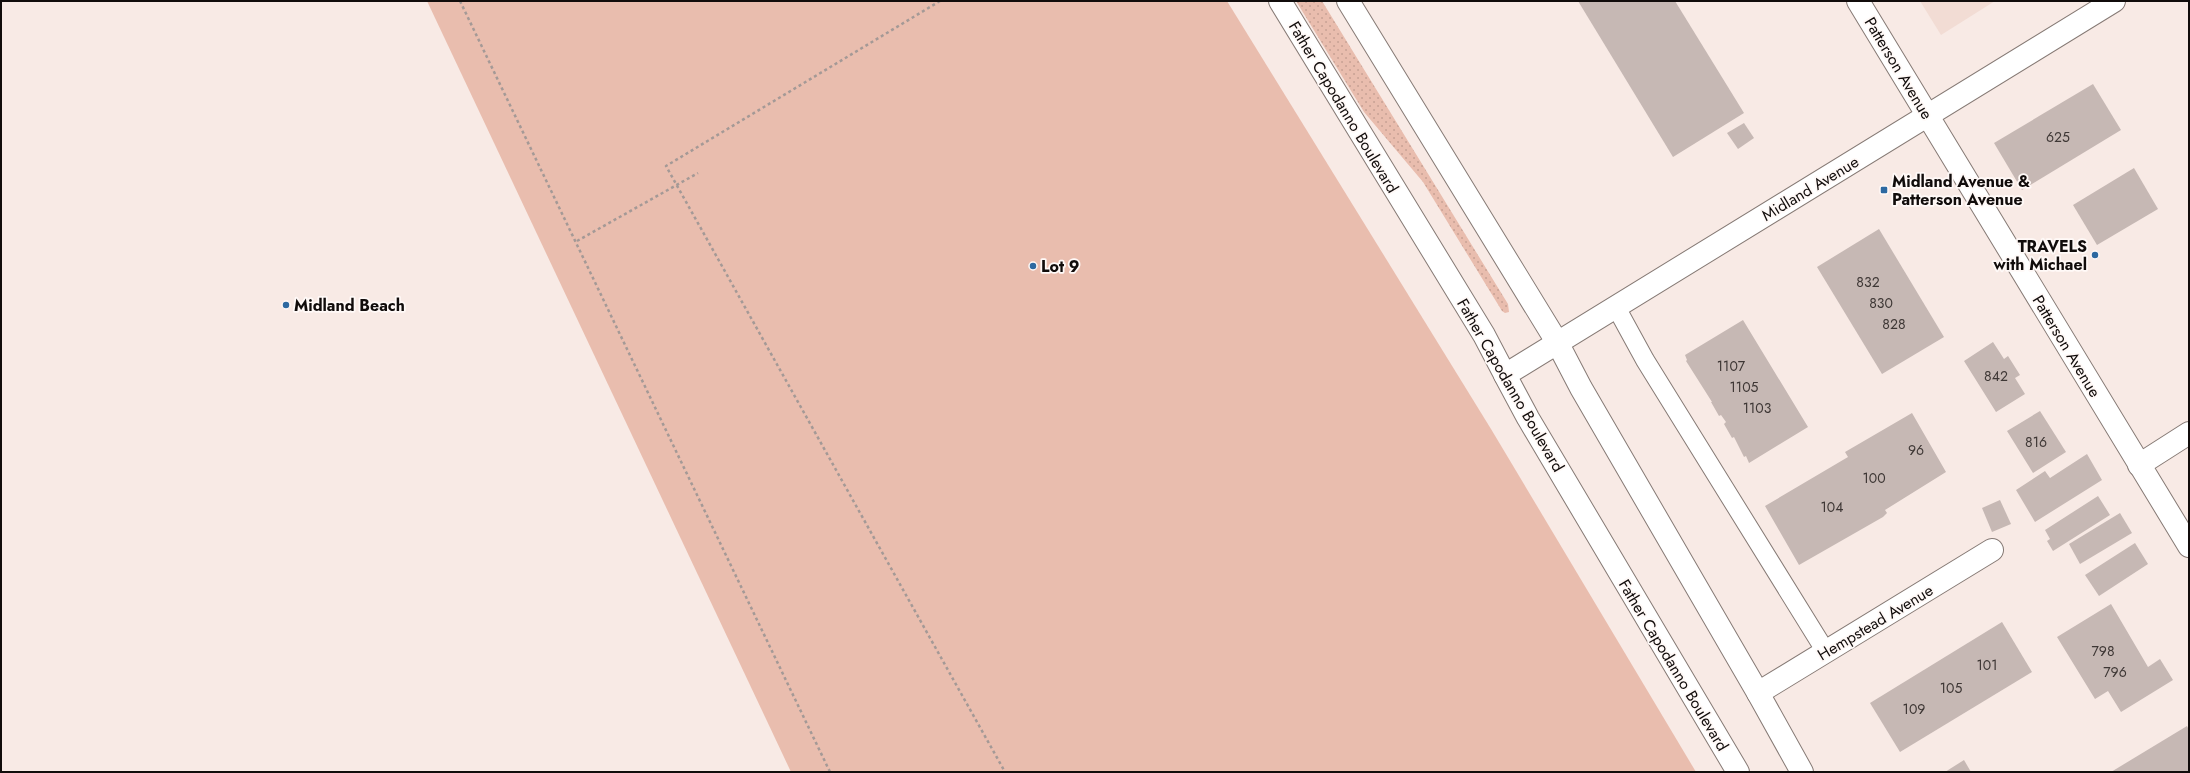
<svg xmlns="http://www.w3.org/2000/svg" width="2190" height="773" viewBox="0 0 2190 773" font-family="Jost,sans-serif">
  <style>
    .built { fill: #f2dcd4 }
    .grass { fill: url(#grass-dots) }
    .park { fill: #e9bdae }
    .building { fill: #c6b8b4 }
    .lines { fill: none; stroke-linecap: round; stroke-linejoin: round }
    .service-casing { stroke: #867a75; stroke-width: 20 }
    .minor-casing { stroke: #867a75; stroke-width: 24 }
    .secondary-casing { stroke: #867a75; stroke-width: 24 }
    .path { stroke: #a49996; stroke-width: 2.5; stroke-dasharray: 3 3; stroke-linecap: butt }
    .service { stroke: #fff; stroke-width: 18 }
    .minor { stroke: #fff; stroke-width: 22 }
    .secondary { stroke: #fff; stroke-width: 22 }
    .poi-dot { fill: #2d69a1; stroke: #fff9f7; stroke-width: 1.5 }
    .labels { text-anchor: middle; stroke-width: 3.5; stroke-linejoin: round; paint-order: stroke }
    .number-label { font-size: 14px; fill: #3e3735 }
    .street-label { font-size: 16px; fill: #110c0b; stroke: #fff9f7 }
    .poi-label { font-size: 16px; font-weight: bold; fill: #110c0b; stroke: #fff9f7; text-anchor: start }
  </style>
  <defs>
    <pattern id="grass-dots" width="8" height="8" patternUnits="userSpaceOnUse"><rect width="8" height="8" fill="#e9bdae"/><path d="M2 2h.1M6 6h.1" fill="none" stroke="#c7a194" stroke-width="1.8" stroke-linecap="round"/></pattern>
  </defs>
  <rect width="100%" height="100%" fill="#f8eae5"/>
  <path class="built" d="M 1920,1 L 1995,1 L 1941,35 Z"/>
  <path class="grass" d="M 1296,1 L 1322,1 L 1508,304 L 1509,312 L 1505,313 L 1502,311 L 1423,182 L 1364,112 Z"/>
  <path class="park" d="M 427,1 L 1227,1 L 1491,429 L 1696,772 L 791,772 Z"/>
  <g class="building">
    <path d="M 1578,1 L 1675,1 L 1744,113 L 1673,157 Z"/>
    <path d="M 2093,84 L 2121,130 L 2022,190 L 1994,143 Z"/>
    <path d="M 1744,123 L 1754,138 L 1738,149 L 1727,133 Z"/>
    <path d="M 2134,168 L 2158,209 L 2097,245 L 2073,205 Z"/>
    <path d="M 1879,229 L 1944,337 L 1882,374 L 1817,267 Z"/>
    <path d="M 1743,320 L 1808,427 L 1749,463 L 1746,456 L 1744,457 L 1734,437 L 1732,438 L 1724,424 L 1726,422 L 1721,415 L 1719,416 L 1711,402 L 1712,402 L 1686,361 L 1687,360 L 1685,355 Z"/>
    <path d="M 1993,342 L 2004,359 L 2008,356 L 2020,375 L 2015,378 L 2025,394 L 1996,412 L 1964,361 Z"/>
    <path d="M 2040,411 L 2066,452 L 2033,473 L 2007,431 Z"/>
    <path d="M 1912,413 L 1946,472 L 1885,510 L 1887,513 L 1883,517 L 1799,565 L 1765,506 L 1848,457 L 1845,452 Z"/>
    <path d="M 2087,454 L 2102,480 L 2035,522 L 2016,490 L 2045,471 L 2050,478 Z"/>
    <path d="M 2098,496 L 2110,515 L 2053,551 L 2047,541 L 2050,539 L 2045,530 Z"/>
    <path d="M 2000,500 L 2011,524 L 1992,532 L 1982,508 Z"/>
    <path d="M 2120,513 L 2132,533 L 2080,564 L 2069,544 Z"/>
    <path d="M 2135,543 L 2148,564 L 2099,596 L 2085,575 Z"/>
    <path d="M 2111,604 L 2148,667 L 2160,659 L 2173,680 L 2121,712 L 2108,691 L 2095,699 L 2057,637 Z"/>
    <path d="M 2002,622 L 2032,672 L 1900,752 L 1870,703 Z"/>
    <path d="M 2187,726 L 2189,730 L 2189,772 L 2111,772 Z"/>
    <path d="M 1964,760 L 1971,772 L 1945,772 Z"/>
  </g>
  <g class="lines">
    <defs>
      <path id="service" d="M 1616,307 L 1645,360 L 1826,652"/>
      <g id="minor">
        <path d="M 1280,1 L 1484,335 L 1505,375"/>
        <path d="M 1348,1 L 1557,342"/>
        <path d="M 1858,1 L 2189,546"/>
        <path d="M 2139,465 L 2189,433"/>
        <path d="M 1758,693 L 1992,550"/>
      </g>
      <g id="secondary">
        <path d="M 1557,342 L 1581,388 L 1758,693 L 1802,772"/>
        <path d="M 1738,772 L 1528,418 L 1505,375 L 2114,1"/>
      </g>
    </defs>
    <use href="#service" class="service-casing"/>
    <use href="#minor" class="minor-casing"/>
    <use href="#secondary" class="secondary-casing"/>
    <g class="path">
      <path d="M 460,1 L 830,772"/>
      <path d="M 940,1 L 666,166 L 1005,772"/>
      <path d="M 577,241 L 698,173"/>
    </g>
    <use href="#service" class="service"/>
    <use href="#minor" class="minor"/>
    <use href="#secondary" class="secondary"/>
  </g>
  <g class="poi-dot">
    <rect x="1880" y="186" width="8" height="8" rx="2"/>
    <circle cx="2095" cy="255" r="4"/>
    <circle cx="1033" cy="266" r="4"/>
    <circle cx="286" cy="305" r="4"/>
  </g>
  <g class="labels">
    <g class="number-label">
      <text x="2058" y="142">625</text>
      <text x="1868" y="287">832</text>
      <text x="1881" y="308">830</text>
      <text x="1894" y="329">828</text>
      <text x="1731" y="371">1107</text>
      <text x="1996" y="381">842</text>
      <text x="1744" y="392">1105</text>
      <text x="1757" y="413">1103</text>
      <text x="2036" y="447">816</text>
      <text x="1916" y="455">96</text>
      <text x="1874" y="483">100</text>
      <text x="1832" y="512">104</text>
      <text x="2103" y="656">798</text>
      <text x="1987" y="670">101</text>
      <text x="2115" y="677">796</text>
      <text x="1951" y="693">105</text>
      <text x="1914" y="714">109</text>
    </g>
    <g class="street-label">
      <text transform="translate(1899 68) rotate(59)" y="6">Patterson Avenue</text>
      <text transform="translate(1344 107) rotate(59)" y="6">Father Capodanno Boulevard</text>
      <text transform="translate(1810 188) rotate(-31)" y="6">Midland Avenue</text>
      <text transform="translate(2067 346) rotate(59)" y="6">Patterson Avenue</text>
      <text transform="translate(1511 385) rotate(60)" y="6">Father Capodanno Boulevard</text>
      <text transform="translate(1875 622) rotate(-31)" y="6">Hempstead Avenue</text>
      <text transform="translate(1674 665) rotate(59)" y="6">Father Capodanno Boulevard</text>
    </g>
    <g class="poi-label">
      <text x="1892" y="187">Midland Avenue &amp;<tspan x="1892" dy="18">Patterson Avenue</tspan></text>
      <text x="2087" y="252" text-anchor="end">TRAVELS<tspan x="2087" dy="18">with Michael</tspan></text>
      <text x="1041" y="272">Lot 9</text>
      <text x="294" y="311">Midland Beach</text>
    </g>
  </g>
  <rect width="2190" height="773" fill="none" stroke="#110c0b" stroke-width="4"/>
</svg>
